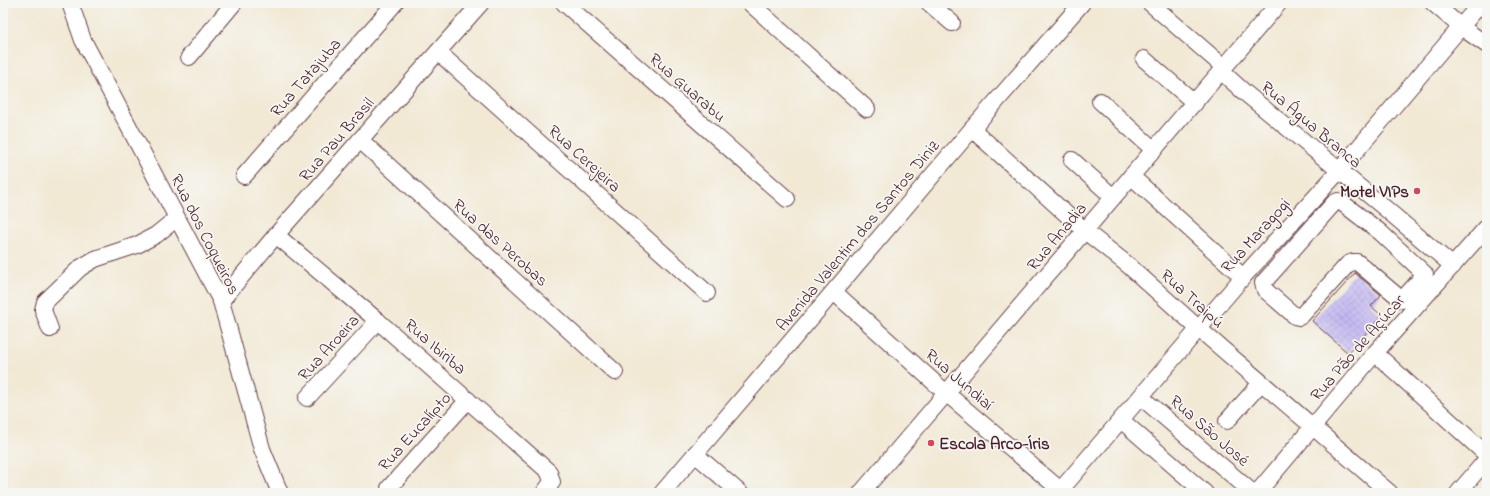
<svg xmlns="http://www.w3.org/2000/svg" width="1490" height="496" viewBox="0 0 1490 496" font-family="'Indie Flower',sans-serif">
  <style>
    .building { fill: url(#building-cross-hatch) }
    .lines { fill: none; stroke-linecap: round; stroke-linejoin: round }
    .minor-casing { stroke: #633d44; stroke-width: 18 }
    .minor { stroke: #fff; stroke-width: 16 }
    .poi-dot { fill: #d1495b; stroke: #f6f6f2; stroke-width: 1.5 }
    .labels { text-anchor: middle; stroke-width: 3.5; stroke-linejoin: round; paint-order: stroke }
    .street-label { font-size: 17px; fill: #4a1f2b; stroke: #f6f6f2 }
    .poi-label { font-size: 17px; font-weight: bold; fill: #4a1f2b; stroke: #f6f6f2; text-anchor: end }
  </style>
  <defs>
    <pattern id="building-cross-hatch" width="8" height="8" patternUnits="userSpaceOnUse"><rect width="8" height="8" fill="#c5baf3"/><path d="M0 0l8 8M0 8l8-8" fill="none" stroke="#ab9fd0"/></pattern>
  </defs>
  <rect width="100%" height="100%" fill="#f6f6f2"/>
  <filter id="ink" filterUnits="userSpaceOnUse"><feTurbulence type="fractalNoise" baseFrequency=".025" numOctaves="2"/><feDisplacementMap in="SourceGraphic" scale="8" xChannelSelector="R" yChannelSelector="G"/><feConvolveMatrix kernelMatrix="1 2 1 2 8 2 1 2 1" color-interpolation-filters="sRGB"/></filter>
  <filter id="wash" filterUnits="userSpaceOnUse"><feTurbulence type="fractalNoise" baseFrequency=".012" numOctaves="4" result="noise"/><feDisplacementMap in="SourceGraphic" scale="16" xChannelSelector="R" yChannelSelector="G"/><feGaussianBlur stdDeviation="0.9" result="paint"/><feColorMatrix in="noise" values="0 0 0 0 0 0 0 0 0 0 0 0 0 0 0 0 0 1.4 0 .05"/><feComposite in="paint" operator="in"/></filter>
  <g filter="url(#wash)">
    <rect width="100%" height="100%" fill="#f2e9d5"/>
    <g id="blocks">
      <path class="building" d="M 1355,273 L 1381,295 L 1371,306 L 1382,316 L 1348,353 L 1312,321 Z"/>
    </g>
  </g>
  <g filter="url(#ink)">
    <use href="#blocks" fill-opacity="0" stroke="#633d44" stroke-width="1"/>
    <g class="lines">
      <defs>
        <g id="minor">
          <path d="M 70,3 L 83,40 L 221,301 L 262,449 L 280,493"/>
          <path d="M 564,3 L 787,199"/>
          <path d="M 750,3 L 867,109"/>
          <path d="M 929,3 L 952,23"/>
          <path d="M 1150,3 L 1225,68"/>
          <path d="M 1433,3 L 1461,27 L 1487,45"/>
          <path d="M 438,52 L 707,293"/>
          <path d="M 189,57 L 234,3"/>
          <path d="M 1144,59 L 1195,103"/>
          <path d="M 1222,72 L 1244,92 L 1386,209 L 1453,266"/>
          <path d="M 1100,101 L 1154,150"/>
          <path d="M 972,129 L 1085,231 L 1128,265 L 1199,329 L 1390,493"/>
          <path d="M 360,140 L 615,372"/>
          <path d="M 1072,160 L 1113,197"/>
          <path d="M 244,176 L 395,3"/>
          <path d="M 1131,176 L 1243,277"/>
          <path d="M 1338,201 L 1341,202 L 1380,232 L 1425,274 L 1402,300 L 1357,262 L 1353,262 L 1348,264 L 1302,315 L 1299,317 L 1295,316 L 1265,290 L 1263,283 L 1334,203 Z"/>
          <path d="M 276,235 L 378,321 L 549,472 L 552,482 L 544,493"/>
          <path d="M 834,292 L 946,393 L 1064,493"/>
          <path d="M 221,301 L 276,235 L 481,3"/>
          <path d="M 50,329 L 43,310 L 45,302 L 80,268 L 95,259 L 137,245 L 156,235 L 177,218"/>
          <path d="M 1375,353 L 1487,455"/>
          <path d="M 1141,397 L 1253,493"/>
          <path d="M 307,398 L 378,321"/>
          <path d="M 1121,420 L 1205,493"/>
          <path d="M 1227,421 L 1261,383"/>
          <path d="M 695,454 L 740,493"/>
          <path d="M 389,488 L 468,400"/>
          <path d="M 662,493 L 972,129 L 1082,3"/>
          <path d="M 861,493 L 1279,3"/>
          <path d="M 1058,493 L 1243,277 L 1339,171 L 1481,3"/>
          <path d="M 1257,493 L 1375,353 L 1487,227"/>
          <path d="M 1458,493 L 1487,459"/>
        </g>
      </defs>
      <use href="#minor" class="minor-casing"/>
      <use href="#minor" class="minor"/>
    </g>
  </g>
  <g class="poi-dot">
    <circle cx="1417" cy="191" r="4"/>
    <circle cx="931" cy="443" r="4"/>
  </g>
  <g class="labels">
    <g class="street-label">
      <text transform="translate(305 77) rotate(-49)" y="6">Rua Tatajuba</text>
      <text transform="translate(688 87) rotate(41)" y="6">Rua Guarabu</text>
      <text transform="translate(1312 124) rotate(40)" y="6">Rua Água Branca</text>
      <text transform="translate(336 139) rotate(-49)" y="6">Rua Pau Brasil</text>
      <text transform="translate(585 158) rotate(42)" y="6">Rua Cerejeira</text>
      <text transform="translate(206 234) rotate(63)" y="6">Rua dos Coqueiros</text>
      <text transform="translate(857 235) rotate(-50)" y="6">Avenida Valentim dos Santos Diniz</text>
      <text transform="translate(1255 235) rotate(-48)" y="6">Rua Maragogi</text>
      <text transform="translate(1056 236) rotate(-50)" y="6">Rua Anadia</text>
      <text transform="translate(501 242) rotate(42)" y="6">Rua das Perobas</text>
      <text transform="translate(1193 298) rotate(42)" y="6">Rua Traipú</text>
      <text transform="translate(436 346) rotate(41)" y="6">Rua Ibiriba</text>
      <text transform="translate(328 347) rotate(-48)" y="6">Rua Aroeira</text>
      <text transform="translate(1357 347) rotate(-49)" y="6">Rua Pão de Açúcar</text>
      <text transform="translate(960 379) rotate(41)" y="6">Rua Jundiaí</text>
      <text transform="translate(1210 430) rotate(41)" y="6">Rua São José</text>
      <text transform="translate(414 431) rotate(-48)" y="6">Rua Eucalípto</text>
    </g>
    <g class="poi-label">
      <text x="1409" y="197">Motel VIPs</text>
      <text x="939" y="449" text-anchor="start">Escola Arco-Íris</text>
    </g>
  </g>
  <rect width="1490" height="496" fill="none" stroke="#f6f6f2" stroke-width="16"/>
</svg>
